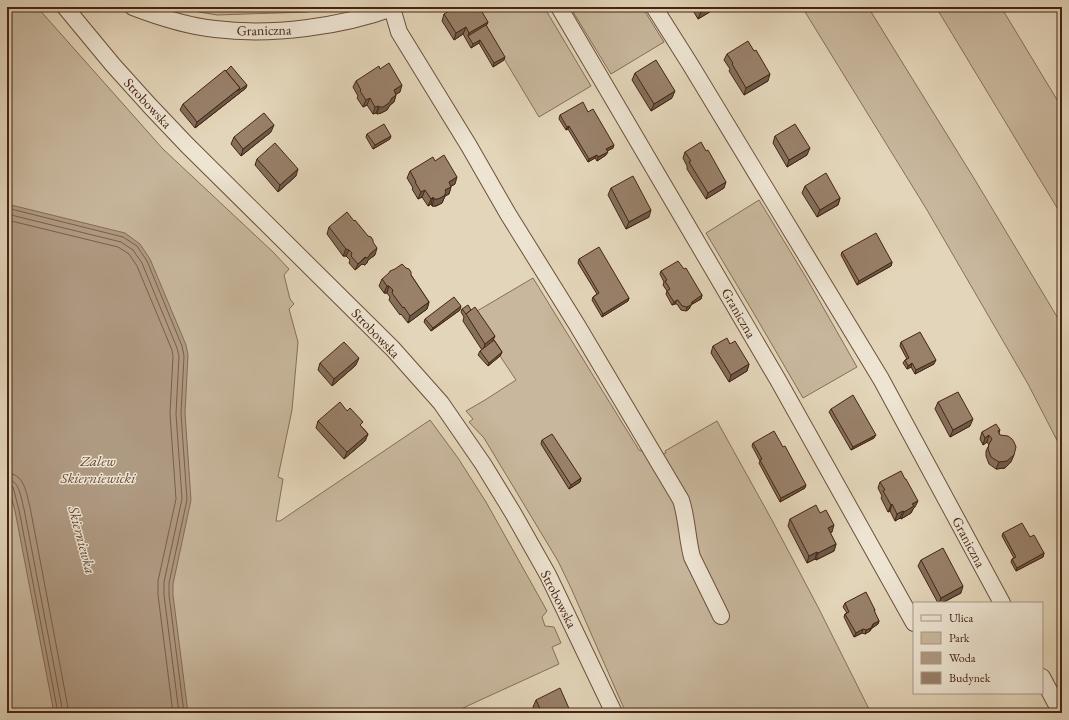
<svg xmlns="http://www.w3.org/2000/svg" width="1069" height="720" viewBox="0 0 1069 720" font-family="'EB Garamond',serif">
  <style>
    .green { fill: #c8b79d; stroke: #876e58 }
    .water { fill: #ae9981; stroke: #846a55 }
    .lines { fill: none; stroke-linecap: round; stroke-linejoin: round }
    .shore { stroke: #7a5e4a; stroke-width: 1 }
    .minor-casing { stroke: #6d503c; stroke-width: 18 }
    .minor { stroke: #ede4d2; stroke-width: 16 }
    .wall { fill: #836e5a; stroke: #462413 }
    .shaded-wall { fill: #6a5a4a; stroke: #462413 }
    .building { fill: #988069; stroke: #462413 }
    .labels { text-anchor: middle; stroke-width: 3; stroke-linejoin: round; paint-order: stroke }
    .street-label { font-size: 14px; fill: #462413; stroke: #ede4d2 }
    .water-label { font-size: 15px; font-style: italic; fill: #654734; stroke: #ede4d2 }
  </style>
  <rect width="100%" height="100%" fill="#e3d5b9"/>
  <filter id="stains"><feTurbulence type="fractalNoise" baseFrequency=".005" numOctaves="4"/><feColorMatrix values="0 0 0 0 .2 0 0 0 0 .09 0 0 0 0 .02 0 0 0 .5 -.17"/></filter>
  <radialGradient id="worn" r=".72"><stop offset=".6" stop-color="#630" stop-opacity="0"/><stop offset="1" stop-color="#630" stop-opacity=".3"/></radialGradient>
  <g class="green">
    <path d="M 7,7 L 37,7 L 163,149 L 273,252 L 289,269 L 284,275 L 290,299 L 294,304 L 289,309 L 298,342 L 292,410 L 278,477 L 283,479 L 276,521 L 280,521 L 430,420 L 458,458 L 486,502 L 547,611 L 542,617 L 545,626 L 554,627 L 561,643 L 552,647 L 559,664 L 452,713 L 7,713 Z"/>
    <path d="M 180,7 L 335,7 L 307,12 L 217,15 L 187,10 Z"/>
    <path d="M 473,7 L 544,7 L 591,86 L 539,117 Z"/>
    <path d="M 570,7 L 642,7 L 664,42 L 611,74 Z"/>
    <path d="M 802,7 L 868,7 L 975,180 L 1062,325 L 1062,450 L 1028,384 L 927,210 Z"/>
    <path d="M 936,7 L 1001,7 L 1062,108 L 1062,216 Z"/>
    <path d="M 759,200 L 807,279 L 857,367 L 803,398 L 753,312 L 706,233 Z"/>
    <path d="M 533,278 L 639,450 C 646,453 658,456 666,453 L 665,451 L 717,421 L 773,522 L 818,607 L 871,713 L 626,713 L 571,588 L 558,561 L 484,438 L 469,422 L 473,419 L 466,411 L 485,400 L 516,380 L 500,356 L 490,345 L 472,314 Z"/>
  </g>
  <path class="water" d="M 7,204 L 125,233 L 140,244 L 150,259 L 186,345 L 188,355 L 185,413 L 191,500 L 173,584 L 173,595 L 188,713 L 54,713 L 15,511 L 7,482 Z"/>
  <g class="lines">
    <g class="shore">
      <path d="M 7,208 L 123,237 L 137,246 L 147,261 L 182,346 L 184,356 L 181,414 L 187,500 L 169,583 L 169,595 L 184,713"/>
      <path d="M 7,214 L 121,242 L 133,250 L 142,263 L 177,348 L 179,356 L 176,414 L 182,499 L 164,582 L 164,595 L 179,713"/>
      <path d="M 7,220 L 118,247 L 129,254 L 137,266 L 172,350 L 173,356 L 170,414 L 176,499 L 158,581 L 158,595 L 173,713"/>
      <path d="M 7,473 C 25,474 26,493 30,507 L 69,713"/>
      <path d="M 7,479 C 20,480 21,499 24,509 L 63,713"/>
      <path d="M 7,484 L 10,485 L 13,487 L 19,510 L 58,713"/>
    </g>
    <defs>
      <g id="minor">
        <path d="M 65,7 L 113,65 L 150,106 L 187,145 L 393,349 L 441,403 L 483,464 L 513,513 L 548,575 L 614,713"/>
        <path d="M 133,7 C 159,17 187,26 215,29 C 272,36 341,27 395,7"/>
        <path d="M 559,7 L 778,380 L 914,623"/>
        <path d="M 654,7 L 690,64 L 881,379 L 1002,603"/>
        <path d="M 392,8 L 399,32 L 469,146 L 508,214 L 577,325 L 681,500 C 687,518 687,538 692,557 L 721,616"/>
        <path d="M 1042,677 L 1061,713"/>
      </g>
    </defs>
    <use href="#minor" class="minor-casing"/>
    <use href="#minor" class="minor"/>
  </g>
  <g class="wall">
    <path d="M 691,7 L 718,7 L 698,19 Z"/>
    <path d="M 444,14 L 488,22 L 486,25 L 504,60 L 493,67 L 479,43 L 471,48 L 463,34 L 454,40 L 442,21 Z"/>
    <path d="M 727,54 L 768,81 L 744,95 L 729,71 L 730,69 L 724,60 Z"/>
    <path d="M 380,69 L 400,92 L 396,94 L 394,102 L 390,105 L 387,110 L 381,113 L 377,114 L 376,113 L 373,114 L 367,105 L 363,107 L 357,98 L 358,96 L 353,87 L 356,81 Z"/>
    <path d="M 635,73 L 672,98 L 651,111 L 632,80 Z"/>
    <path d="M 246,88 L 195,128 L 180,110 L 183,104 Z"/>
    <path d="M 588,112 L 613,148 L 607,151 L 606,155 L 597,161 L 595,158 L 588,162 L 568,129 L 566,130 L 559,119 L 560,115 Z"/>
    <path d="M 271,132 L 241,156 L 231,144 L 234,137 Z"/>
    <path d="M 367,134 L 390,139 L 373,149 L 366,137 Z"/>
    <path d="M 775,136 L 807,155 L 787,167 L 773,143 Z"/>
    <path d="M 706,151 L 724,188 L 706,199 L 687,169 L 687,166 L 683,158 L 685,152 Z"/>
    <path d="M 257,159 L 296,176 L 278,192 L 255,165 Z"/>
    <path d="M 410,171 L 455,184 L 451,186 L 449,194 L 445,196 L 442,203 L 436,206 L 432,206 L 431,204 L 428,206 L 422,197 L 418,199 L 412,189 L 413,188 L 407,178 Z"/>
    <path d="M 805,186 L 840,198 L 838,205 L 817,217 L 802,193 Z"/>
    <path d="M 611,188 L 649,217 L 626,229 L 608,195 Z"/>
    <path d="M 329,227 L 375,255 L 368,260 L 367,263 L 365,265 L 362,264 L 355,270 L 349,263 L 350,260 L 346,256 L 343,256 L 327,234 Z"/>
    <path d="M 842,252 L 892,262 L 891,266 L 857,285 L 841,255 Z"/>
    <path d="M 579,259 L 629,298 L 628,301 L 602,317 L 592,300 L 593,297 L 597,294 L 578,263 Z"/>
    <path d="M 684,269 L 702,295 L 701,299 L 691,305 L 689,309 L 686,311 L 681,310 L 677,304 L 675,304 L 672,305 L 666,294 L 667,291 L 663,285 L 664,282 L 660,274 L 661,271 Z"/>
    <path d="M 411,275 L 429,302 L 427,309 L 408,323 L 401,314 L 400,315 L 389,300 L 390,297 L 387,293 L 384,293 L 379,286 L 382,279 Z"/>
    <path d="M 462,309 L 494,340 L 502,352 L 500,356 L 488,366 L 478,355 L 480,351 L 482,350 L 463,321 L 464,317 L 461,312 Z"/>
    <path d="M 460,310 L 431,331 L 424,322 L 425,319 Z"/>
    <path d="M 901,342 L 934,364 L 915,374 L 911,367 L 907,369 L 903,363 L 905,360 L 907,359 L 900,346 Z"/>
    <path d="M 730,344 L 749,364 L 747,371 L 729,382 L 711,353 L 713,346 Z"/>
    <path d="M 320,363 L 356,365 L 332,386 L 318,370 Z"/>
    <path d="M 938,402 L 970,426 L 950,437 L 935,409 Z"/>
    <path d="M 831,409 L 874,438 L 851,450 L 829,412 Z"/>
    <path d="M 318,421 L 362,427 L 368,434 L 365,441 L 344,459 L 316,428 Z"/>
    <path d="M 1000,430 L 999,433 L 1011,462 L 1005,468 L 996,469 L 989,464 L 986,456 L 986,451 L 989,445 L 987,442 L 983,445 L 980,439 L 982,432 Z"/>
    <path d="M 542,440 L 581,478 L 580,482 L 569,489 L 541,444 Z"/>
    <path d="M 753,443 L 805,488 L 780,502 L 759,463 L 760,461 L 752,446 Z"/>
    <path d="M 880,482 L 915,507 L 913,509 L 911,513 L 901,519 L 900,518 L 895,521 L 890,511 L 888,512 L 881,498 L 882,496 L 878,488 Z"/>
    <path d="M 820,513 L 832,532 L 830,533 L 836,544 L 834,551 L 816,560 L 815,559 L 807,563 L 788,526 L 790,519 Z"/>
    <path d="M 1003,533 L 1030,537 L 1044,553 L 1043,557 L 1016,571 L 1011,562 L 1012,559 L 1014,558 L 1002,536 Z"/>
    <path d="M 921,560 L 961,593 L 942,603 L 938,603 L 918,566 Z"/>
    <path d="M 845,603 L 875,610 L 874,612 L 879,621 L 878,624 L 872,628 L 870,631 L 865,634 L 862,633 L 854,637 L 844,617 L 845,614 L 847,613 L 843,607 Z"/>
    <path d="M 1062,643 L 1062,660 L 1058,651 L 1061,644 Z"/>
    <path d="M 536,700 L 571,713 L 536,713 L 533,707 Z"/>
  </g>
  <g class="shaded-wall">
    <path d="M 710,7 L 718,7 L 698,19 L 701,12 Z"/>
    <path d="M 488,22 L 485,29 L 468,36 L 469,33 Z"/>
    <path d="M 466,27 L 463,34 L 454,40 L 456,33 Z"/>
    <path d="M 480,40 L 479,43 L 471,48 L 473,44 Z"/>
    <path d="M 505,57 L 504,60 L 493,67 L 494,63 Z"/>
    <path d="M 770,74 L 768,81 L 744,95 L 746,88 Z"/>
    <path d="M 247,85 L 246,88 L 195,128 L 197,122 L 240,88 Z"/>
    <path d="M 402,85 L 400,92 L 391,97 L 394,90 Z"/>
    <path d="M 675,91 L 672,98 L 651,111 L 654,104 Z"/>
    <path d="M 396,95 L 394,102 L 390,105 L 387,110 L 381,113 L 377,114 L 379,107 Z"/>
    <path d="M 370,98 L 367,105 L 363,107 L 366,100 Z"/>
    <path d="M 379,106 L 376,113 L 373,114 L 375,107 Z"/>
    <path d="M 274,125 L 271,132 L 241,156 L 243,149 Z"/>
    <path d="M 569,126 L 568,129 L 566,130 L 567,127 Z"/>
    <path d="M 391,136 L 390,139 L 373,149 L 375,145 Z"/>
    <path d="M 614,145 L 613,148 L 605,152 L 606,149 Z"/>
    <path d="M 810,148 L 807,155 L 787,167 L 789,160 Z"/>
    <path d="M 608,152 L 606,155 L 597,161 L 598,157 Z"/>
    <path d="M 597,155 L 595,158 L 588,162 L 589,159 Z"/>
    <path d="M 298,169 L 296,176 L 278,192 L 280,185 Z"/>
    <path d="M 457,177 L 455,184 L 446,189 L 449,182 Z"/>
    <path d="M 726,182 L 724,188 L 706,199 L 708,193 Z"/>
    <path d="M 451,187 L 449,194 L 445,196 L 442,203 L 436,206 L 432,206 L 434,199 L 445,190 Z"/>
    <path d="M 425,190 L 422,197 L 418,199 L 421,192 Z"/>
    <path d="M 433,197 L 431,204 L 428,206 L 431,199 Z"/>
    <path d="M 840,198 L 838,205 L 817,217 L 820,210 Z"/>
    <path d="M 651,210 L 649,217 L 626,229 L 629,222 Z"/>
    <path d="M 377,248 L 375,255 L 368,260 L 367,263 L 365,265 L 362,264 L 355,270 L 358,264 Z"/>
    <path d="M 346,249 L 349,250 L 346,256 L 343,256 Z"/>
    <path d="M 892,262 L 891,266 L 857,285 L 859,281 Z"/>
    <path d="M 387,286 L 389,286 L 387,293 L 384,293 Z"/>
    <path d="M 702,295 L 701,299 L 690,305 L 692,302 Z"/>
    <path d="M 629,298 L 628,301 L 602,317 L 603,314 Z"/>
    <path d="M 677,300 L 675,304 L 672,305 L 674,302 Z"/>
    <path d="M 429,302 L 427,309 L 408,323 L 410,316 Z"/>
    <path d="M 691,305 L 689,309 L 686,311 L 687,307 Z"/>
    <path d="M 461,306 L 460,310 L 431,331 L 433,328 Z"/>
    <path d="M 495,336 L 492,343 L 483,351 L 485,344 Z"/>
    <path d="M 502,352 L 500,356 L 488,366 L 489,363 Z"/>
    <path d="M 359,358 L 356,365 L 332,386 L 334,379 Z"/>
    <path d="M 936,360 L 934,364 L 915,374 L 916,370 Z"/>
    <path d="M 912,363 L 911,367 L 907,369 L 908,366 Z"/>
    <path d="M 749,364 L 747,371 L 729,382 L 731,375 Z"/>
    <path d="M 973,419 L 970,426 L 950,437 L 953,430 Z"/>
    <path d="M 368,434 L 365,441 L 344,459 L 347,452 Z"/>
    <path d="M 876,435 L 874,438 L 851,450 L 853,447 Z"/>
    <path d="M 989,435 L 987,442 L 983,445 L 985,438 Z"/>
    <path d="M 1014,455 L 1011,462 L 1005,468 L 996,469 L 999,462 Z"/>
    <path d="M 581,478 L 580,482 L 569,489 L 571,485 Z"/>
    <path d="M 806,485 L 805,488 L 780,502 L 781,498 Z"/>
    <path d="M 918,501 L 915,507 L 913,509 L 911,513 L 901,519 L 904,512 L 912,504 Z"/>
    <path d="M 892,504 L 890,511 L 888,512 L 891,505 Z"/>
    <path d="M 903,511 L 900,518 L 895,521 L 897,514 Z"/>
    <path d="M 834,525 L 832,532 L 826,535 L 828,528 Z"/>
    <path d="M 836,544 L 834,551 L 816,560 L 818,553 Z"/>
    <path d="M 817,552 L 815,559 L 807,563 L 809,556 Z"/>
    <path d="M 1044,553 L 1043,557 L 1016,571 L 1017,568 Z"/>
    <path d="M 963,586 L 961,593 L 942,603 L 939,603 L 941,598 Z"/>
    <path d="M 879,621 L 878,624 L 872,628 L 873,624 Z"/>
    <path d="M 871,628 L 870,631 L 865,634 L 866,630 Z"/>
    <path d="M 863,629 L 862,633 L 854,637 L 856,633 Z"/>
  </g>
  <g class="building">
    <path d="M 456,7 L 479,7 L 488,22 L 469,33 L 466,27 L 456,33 L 444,14 Z"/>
    <path d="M 698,7 L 710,7 L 701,12 Z"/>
    <path d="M 486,25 L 505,57 L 494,63 L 480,40 L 473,44 L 468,36 Z"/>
    <path d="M 748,41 L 754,51 L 756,50 L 770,74 L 746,88 L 732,64 L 733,63 L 727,54 Z"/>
    <path d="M 656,60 L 675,91 L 654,104 L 635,73 Z"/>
    <path d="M 389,63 L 402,85 L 394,90 L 396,95 L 391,99 L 391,100 L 389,103 L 383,107 L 379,107 L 379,106 L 375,107 L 370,98 L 366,100 L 360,91 L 361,90 L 356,81 L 379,66 L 380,69 Z"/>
    <path d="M 231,66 L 247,85 L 238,91 L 240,88 L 226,71 Z"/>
    <path d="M 225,70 L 240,88 L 197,122 L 183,104 Z"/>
    <path d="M 583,102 L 588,112 L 593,109 L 614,145 L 606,149 L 608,152 L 598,157 L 597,155 L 589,159 L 569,126 L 567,127 L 560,115 Z"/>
    <path d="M 264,113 L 274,125 L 243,149 L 234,137 Z"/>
    <path d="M 384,124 L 391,136 L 375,145 L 367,134 Z"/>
    <path d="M 795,124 L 810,148 L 789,160 L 775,136 Z"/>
    <path d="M 701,142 L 706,151 L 708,150 L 726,182 L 708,193 L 689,162 L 691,161 L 685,152 Z"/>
    <path d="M 275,143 L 298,169 L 280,185 L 257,159 Z"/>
    <path d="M 444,155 L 457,177 L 449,182 L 451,187 L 445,190 L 446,192 L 444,196 L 438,199 L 434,199 L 433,197 L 431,199 L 425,190 L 421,192 L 415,182 L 416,182 L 410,171 L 433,157 L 435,161 Z"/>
    <path d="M 826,173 L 840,198 L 820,210 L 805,186 Z"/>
    <path d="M 633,176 L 651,210 L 629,222 L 611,188 Z"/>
    <path d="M 347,212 L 354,221 L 355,220 L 368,236 L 371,237 L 373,240 L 373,242 L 377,248 L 370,254 L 369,256 L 367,258 L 365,257 L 358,264 L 351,256 L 352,253 L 349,250 L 346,249 L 329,227 Z"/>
    <path d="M 876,233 L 892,262 L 859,281 L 842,252 Z"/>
    <path d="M 599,247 L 629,298 L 603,314 L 593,297 L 599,293 L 579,259 Z"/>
    <path d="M 678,261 L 684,269 L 686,268 L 702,295 L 692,302 L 691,305 L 687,307 L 682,306 L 678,300 L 677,300 L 674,302 L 667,291 L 670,289 L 665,281 L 667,280 L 661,271 Z"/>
    <path d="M 402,264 L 406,268 L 409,269 L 411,272 L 411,275 L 429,302 L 410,316 L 404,307 L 403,308 L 392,293 L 393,290 L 389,286 L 387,286 L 382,279 L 389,273 L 390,271 L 395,269 Z"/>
    <path d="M 454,297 L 461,306 L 433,328 L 425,319 Z"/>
    <path d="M 468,305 L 471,310 L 466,314 L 462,309 Z"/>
    <path d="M 475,307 L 495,336 L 485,344 L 466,314 Z"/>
    <path d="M 920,332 L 936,360 L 916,370 L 912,363 L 908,366 L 905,360 L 909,358 L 901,342 Z"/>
    <path d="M 727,338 L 730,344 L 735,341 L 749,364 L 731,375 L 713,346 Z"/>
    <path d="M 494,340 L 502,352 L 489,363 L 480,351 Z"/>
    <path d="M 344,342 L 359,358 L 334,379 L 320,363 Z"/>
    <path d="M 958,392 L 973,419 L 953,430 L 938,402 Z"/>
    <path d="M 853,395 L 876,435 L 853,447 L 831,409 Z"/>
    <path d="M 340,402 L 347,411 L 350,408 L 363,422 L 360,425 L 368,434 L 347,452 L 318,421 Z"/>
    <path d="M 996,424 L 1000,430 L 998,431 L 1000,435 L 1008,436 L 1012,439 L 1014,442 L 1016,447 L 1014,455 L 1007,461 L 999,462 L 991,457 L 988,449 L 989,444 L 992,439 L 989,435 L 985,438 L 982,432 Z"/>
    <path d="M 774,431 L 783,447 L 785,446 L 806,485 L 781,498 L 760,460 L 762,459 L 753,443 Z"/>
    <path d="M 552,434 L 581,478 L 571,485 L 542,440 Z"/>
    <path d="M 901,471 L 905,479 L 906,479 L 918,501 L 912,504 L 914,506 L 904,512 L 903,511 L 897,514 L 892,504 L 891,505 L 883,491 L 885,490 L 880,482 Z"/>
    <path d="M 816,505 L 820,513 L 826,510 L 834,525 L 828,528 L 836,544 L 818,553 L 817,552 L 809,556 L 790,519 Z"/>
    <path d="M 1022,523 L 1030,537 L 1034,535 L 1044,553 L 1017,568 L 1012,559 L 1016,557 L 1003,533 Z"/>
    <path d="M 943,548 L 963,586 L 941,598 L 921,560 Z"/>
    <path d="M 866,592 L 875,610 L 874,610 L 879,621 L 873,624 L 871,628 L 866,630 L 863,629 L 856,633 L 845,614 L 849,612 L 845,603 Z"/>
    <path d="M 560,688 L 571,713 L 542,713 L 536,700 Z"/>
  </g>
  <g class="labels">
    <g class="street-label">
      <text transform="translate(264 30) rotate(-1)" y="5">Graniczna</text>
      <text transform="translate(148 103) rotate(47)" y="5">Strobowska</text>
      <text transform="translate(739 313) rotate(60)" y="5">Graniczna</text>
      <text transform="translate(376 333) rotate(46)" y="5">Strobowska</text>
      <text transform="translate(969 542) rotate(62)" y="5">Graniczna</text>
      <text transform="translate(559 599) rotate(63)" y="5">Strobowska</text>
    </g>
    <g class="water-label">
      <text x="98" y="466">Zalew<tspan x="98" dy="17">Skierniewicki</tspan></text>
      <text transform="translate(82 540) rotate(75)" y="5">Skierniewka</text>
    </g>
  </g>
  <rect width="1069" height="720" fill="none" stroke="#e3d5b9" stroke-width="24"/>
  <rect x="8" y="8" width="1053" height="704" fill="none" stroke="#462413" stroke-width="2"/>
  <rect x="12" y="12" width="1045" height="696" fill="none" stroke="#462413"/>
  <rect x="913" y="602" width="130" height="92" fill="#ede4d2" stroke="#aa9786"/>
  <rect x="921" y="615" width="20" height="6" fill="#ede4d2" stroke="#aa9786"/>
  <text x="949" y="622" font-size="12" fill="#462413">Ulica</text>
  <rect x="921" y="632" width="20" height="12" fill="#c8b79d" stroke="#aa9786"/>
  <text x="949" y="642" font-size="12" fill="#462413">Park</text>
  <rect x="921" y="652" width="20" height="12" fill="#ae9981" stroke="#aa9786"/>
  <text x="949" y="662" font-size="12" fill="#462413">Woda</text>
  <rect x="921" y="672" width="20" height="12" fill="#988069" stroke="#aa9786"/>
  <text x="949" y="682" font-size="12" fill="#462413">Budynek</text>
  <rect width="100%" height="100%" filter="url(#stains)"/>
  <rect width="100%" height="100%" fill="url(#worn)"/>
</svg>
